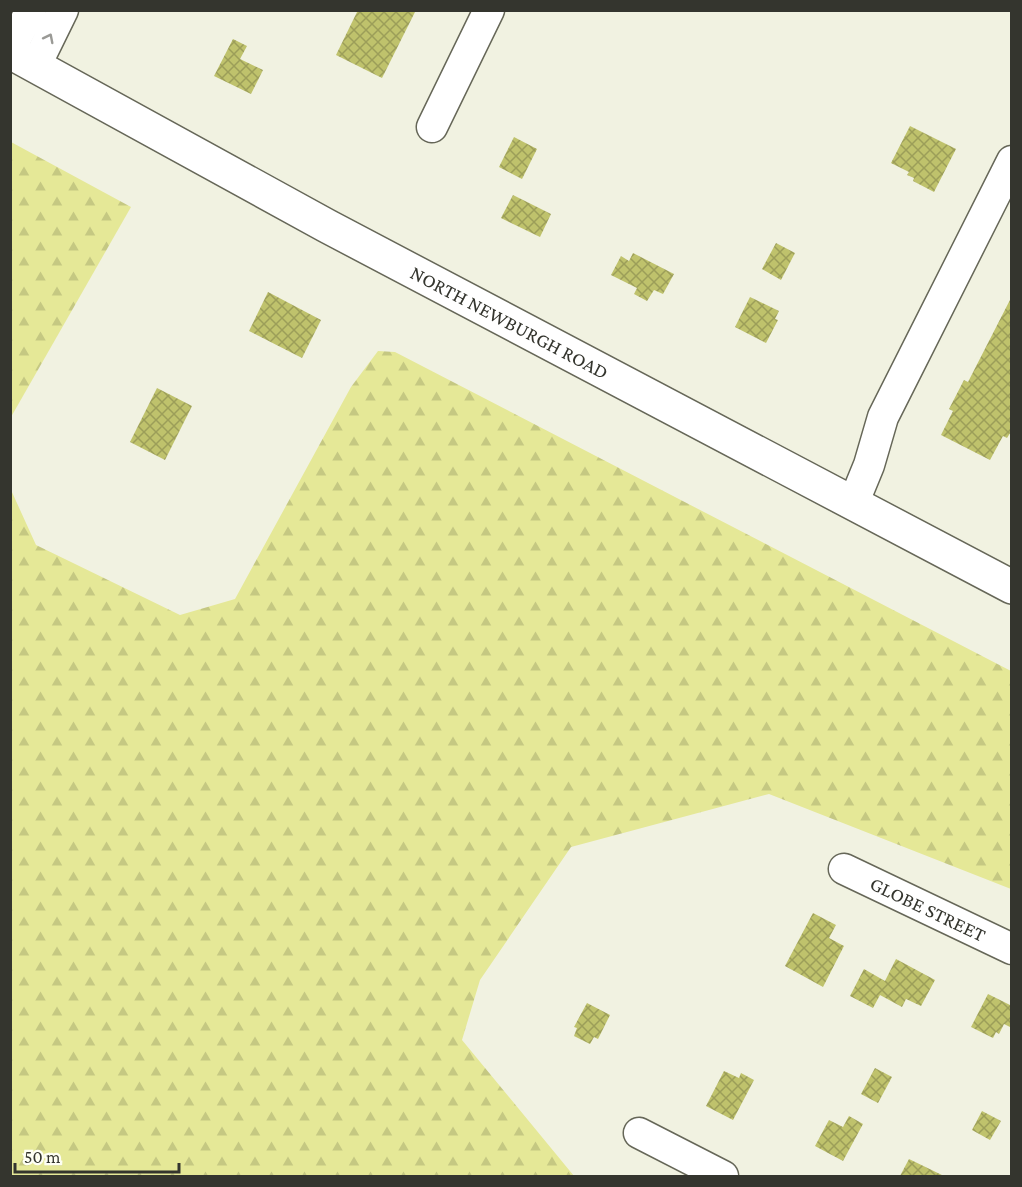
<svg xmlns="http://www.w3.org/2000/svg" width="1022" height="1187" viewBox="0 0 1022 1187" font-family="'Crimson Pro',serif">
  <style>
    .forest { fill: url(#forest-firs) }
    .building { fill: url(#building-cross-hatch) }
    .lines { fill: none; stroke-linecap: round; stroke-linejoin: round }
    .minor-casing { stroke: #666758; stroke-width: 33 }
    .major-casing { stroke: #666758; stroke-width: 36 }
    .minor { stroke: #fff; stroke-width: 30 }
    .major { stroke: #fff; stroke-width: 33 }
    .oneway { stroke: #9a9a96 }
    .labels { text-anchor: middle; stroke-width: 6; stroke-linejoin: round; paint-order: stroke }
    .street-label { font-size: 20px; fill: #34352e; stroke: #fefff4 }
  </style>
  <defs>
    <pattern id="forest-firs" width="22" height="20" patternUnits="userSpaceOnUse" patternTransform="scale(1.5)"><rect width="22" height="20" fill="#e5e897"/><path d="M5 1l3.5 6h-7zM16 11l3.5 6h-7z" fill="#c5c882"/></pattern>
    <pattern id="building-cross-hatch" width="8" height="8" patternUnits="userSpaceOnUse" patternTransform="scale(1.5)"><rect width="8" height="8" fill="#bfc26c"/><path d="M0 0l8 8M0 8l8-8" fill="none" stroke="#9c9e59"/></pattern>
  </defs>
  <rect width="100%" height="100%" fill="#f1f2e1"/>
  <g class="forest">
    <path d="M 11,142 L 131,207 L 11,417 Z"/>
    <path d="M 378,351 L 395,352 L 1011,671 L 1011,889 L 769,794 L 571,847 L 480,980 L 462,1040 L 574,1176 L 11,1176 L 11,490 L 36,545 L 180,615 L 235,599 L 351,387 Z"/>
  </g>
  <g class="building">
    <path d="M 358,10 L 416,10 L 382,78 L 336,55 Z"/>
    <path d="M 233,39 L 247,46 L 240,59 L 263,70 L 251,94 L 214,76 Z"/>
    <path d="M 910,126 L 956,149 L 934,192 L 913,181 L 914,178 L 907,175 L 909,172 L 891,163 Z"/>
    <path d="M 514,137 L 537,149 L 522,179 L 499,167 Z"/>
    <path d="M 513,195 L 551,214 L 540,237 L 501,218 Z"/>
    <path d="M 776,243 L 795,253 L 781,280 L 762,269 Z"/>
    <path d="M 633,253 L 674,274 L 663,294 L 654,290 L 647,301 L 634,294 L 637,288 L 611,275 L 621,256 L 629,261 Z"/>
    <path d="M 268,292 L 321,320 L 302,358 L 249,331 Z"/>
    <path d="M 1012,296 L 1012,430 L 1007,438 L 1003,436 L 990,460 L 941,435 L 953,411 L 949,409 L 964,380 L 968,382 Z"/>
    <path d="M 750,297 L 779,311 L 775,319 L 778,320 L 766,343 L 735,327 Z"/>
    <path d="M 157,388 L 192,406 L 165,460 L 130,442 Z"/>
    <path d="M 813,913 L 836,925 L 829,938 L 844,946 L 823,987 L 785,966 Z"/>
    <path d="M 896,959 L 935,980 L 921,1006 L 906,999 L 902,1007 L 880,995 L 873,1008 L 850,996 L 864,969 L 885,981 Z"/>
    <path d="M 988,994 L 1012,1006 L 1012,1028 L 1004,1024 L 999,1034 L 996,1032 L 993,1038 L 971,1027 Z"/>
    <path d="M 587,1003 L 610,1015 L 598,1039 L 594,1037 L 590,1044 L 574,1036 L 577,1028 L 574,1027 Z"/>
    <path d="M 875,1068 L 892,1077 L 878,1103 L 861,1094 Z"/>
    <path d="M 724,1071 L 739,1078 L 741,1073 L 754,1080 L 733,1120 L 706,1106 Z"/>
    <path d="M 982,1111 L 1001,1121 L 990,1140 L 972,1130 Z"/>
    <path d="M 849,1116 L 863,1124 L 843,1161 L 815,1146 L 829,1120 L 843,1127 Z"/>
    <path d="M 909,1159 L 944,1176 L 900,1176 Z"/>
  </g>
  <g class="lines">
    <defs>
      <g id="minor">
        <path d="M 10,50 L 31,10"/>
        <path d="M 36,65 L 63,10"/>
        <path d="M 432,127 L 489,10"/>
        <path d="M 853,504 L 869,465 L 883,417 L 1012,161"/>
        <path id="s1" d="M 844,869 L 1012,949"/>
        <path d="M 639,1133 L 723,1176"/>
      </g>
      <g id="major">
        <path id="s2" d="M 10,52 L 327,226 L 1012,587"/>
      </g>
    </defs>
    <use href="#minor" class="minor-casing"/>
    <use href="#major" class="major-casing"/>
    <use href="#minor" class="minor"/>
    <use href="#major" class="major"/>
  </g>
  <defs><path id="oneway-chevron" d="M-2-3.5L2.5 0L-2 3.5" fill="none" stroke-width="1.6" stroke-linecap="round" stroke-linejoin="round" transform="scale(1.5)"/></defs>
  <use class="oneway" href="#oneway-chevron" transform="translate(49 38) rotate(-63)"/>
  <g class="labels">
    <g class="street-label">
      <text dy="7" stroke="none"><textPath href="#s2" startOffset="568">NORTH NEWBURGH ROAD</textPath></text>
      <text dy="7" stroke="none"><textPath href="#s1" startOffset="93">GLOBE STREET</textPath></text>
    </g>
  </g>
  <rect width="1022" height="1187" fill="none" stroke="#34352e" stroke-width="24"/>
  <path d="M15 1163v9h164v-9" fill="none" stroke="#34352e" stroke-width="3"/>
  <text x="24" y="1163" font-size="18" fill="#34352e" stroke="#fefff4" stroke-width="4.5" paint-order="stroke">50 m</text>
</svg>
